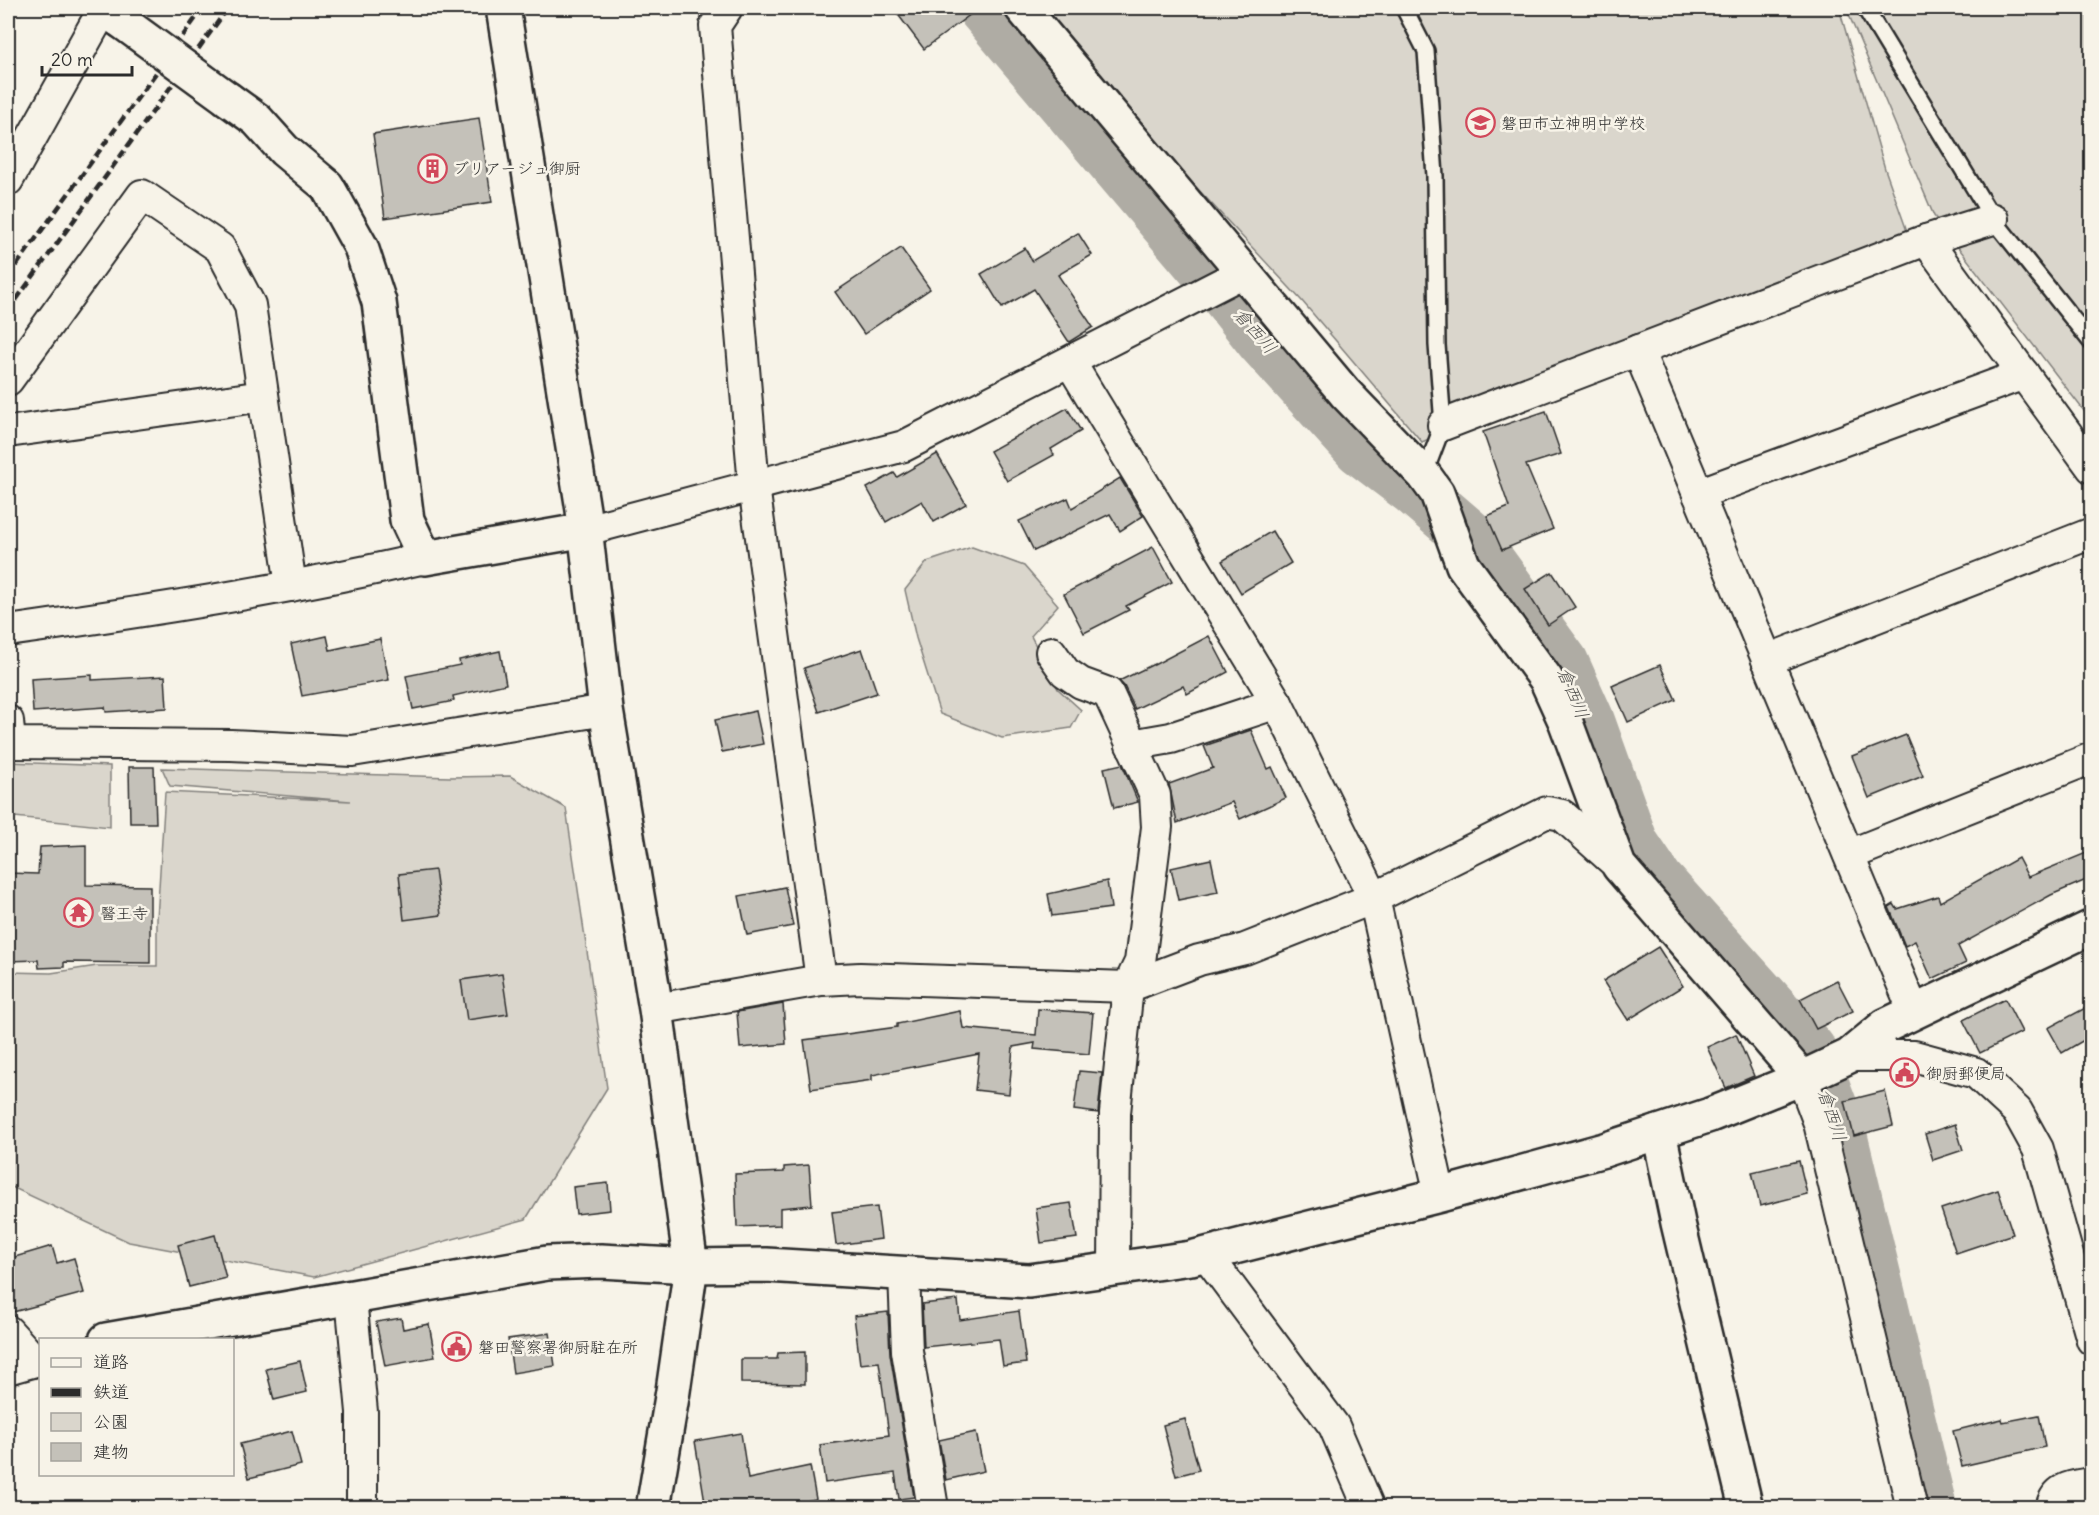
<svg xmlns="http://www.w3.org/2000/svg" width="2099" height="1515" viewBox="0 0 2099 1515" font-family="Delius,'Klee One',sans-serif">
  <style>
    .green { fill: #dad6cc; stroke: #82807c; stroke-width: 1.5 }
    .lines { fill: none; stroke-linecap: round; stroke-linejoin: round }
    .river { stroke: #afaca4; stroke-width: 54 }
    .building { fill: #c4c1b9; stroke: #2b2b2b; stroke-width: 1.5 }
    .lane-casing { stroke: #2b2b2b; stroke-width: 20 }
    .street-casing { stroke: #2b2b2b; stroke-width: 34 }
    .secondary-casing { stroke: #2b2b2b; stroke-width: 38 }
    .lane { stroke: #f7f3e8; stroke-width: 15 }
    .street { stroke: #f7f3e8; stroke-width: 30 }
    .secondary { stroke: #f7f3e8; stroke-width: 33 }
    .rail { stroke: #2b2b2b; stroke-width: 4.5; stroke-dasharray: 9 4.5; stroke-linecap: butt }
    .secondary-bridge-casing { stroke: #2b2b2b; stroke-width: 38; stroke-linecap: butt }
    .secondary-bridge { stroke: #f7f3e8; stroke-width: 33 }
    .labels { text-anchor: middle; stroke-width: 5; stroke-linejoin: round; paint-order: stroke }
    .poi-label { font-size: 16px; fill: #2b2b2b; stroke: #f7f3e8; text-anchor: start }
    .water-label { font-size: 18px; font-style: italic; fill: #53524f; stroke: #f7f3e8 }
  </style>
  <rect width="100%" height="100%" fill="#f7f3e8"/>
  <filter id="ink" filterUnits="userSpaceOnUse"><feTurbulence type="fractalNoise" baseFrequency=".0167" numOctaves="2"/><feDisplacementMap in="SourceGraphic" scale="12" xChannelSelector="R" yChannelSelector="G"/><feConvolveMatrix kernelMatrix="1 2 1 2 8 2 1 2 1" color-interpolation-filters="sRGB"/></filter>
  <g filter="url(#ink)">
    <g class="green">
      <path d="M 1029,8 L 1839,8 L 1885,169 L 1912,245 L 1579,373 L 1422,442 L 1302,301 L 1183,173 L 1066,61 Z"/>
      <path d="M 1846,8 L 2091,8 L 2091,420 L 1934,216 Z"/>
      <path d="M 972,547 L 1024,566 L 1058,605 L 1031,636 L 1058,689 L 1081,710 L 1071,728 L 1002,738 L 940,714 L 916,638 L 905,590 L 927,562 Z"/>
      <path d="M 8,762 L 110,766 L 110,827 L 15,817 L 8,848 Z"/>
      <path d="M 162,768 L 450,777 L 510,776 L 566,808 L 607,1088 L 526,1219 L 314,1277 L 129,1242 L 12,1187 L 8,1188 L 8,972 L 51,973 L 97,966 L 157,966 L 157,919 L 165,792 L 350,801 L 170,786 Z"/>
    </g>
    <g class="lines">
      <path class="river" d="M 984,8 L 1224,291 L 1264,342 L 1360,448 L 1414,489 L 1470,537 L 1562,663 L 1587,719 L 1632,844 L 1657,881 L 1809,1050 L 1838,1126 L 1930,1508"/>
    </g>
    <g class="building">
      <path d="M 893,8 L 979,8 L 924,49 Z"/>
      <path d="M 479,118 L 492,202 L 385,218 L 373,134 Z"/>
      <path d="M 1078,233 L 1092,255 L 1058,275 L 1093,327 L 1069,342 L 1034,289 L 1002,308 L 981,274 L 1025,248 L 1032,261 Z"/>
      <path d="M 901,248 L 930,289 L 864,334 L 835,292 Z"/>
      <path d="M 1067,408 L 1081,431 L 1051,449 L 1054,455 L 1007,481 L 990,451 Z"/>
      <path d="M 1546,411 L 1561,454 L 1526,465 L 1553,529 L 1502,550 L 1487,516 L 1509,507 L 1483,432 Z"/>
      <path d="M 937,454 L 966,504 L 934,522 L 922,501 L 886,522 L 867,488 L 894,473 L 897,477 Z"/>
      <path d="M 1120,478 L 1143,516 L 1120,531 L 1110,514 L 1034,551 L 1019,521 L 1068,498 L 1072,508 Z"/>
      <path d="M 1272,531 L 1291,563 L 1241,593 L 1222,561 Z"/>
      <path d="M 1153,547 L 1172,582 L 1126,606 L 1129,610 L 1084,633 L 1064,594 Z"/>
      <path d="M 1552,572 L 1575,607 L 1548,625 L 1525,589 Z"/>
      <path d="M 327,636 L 330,650 L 380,639 L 389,680 L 302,696 L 291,644 Z"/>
      <path d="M 1209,636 L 1228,672 L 1187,694 L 1183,686 L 1135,709 L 1124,686 L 1119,681 L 1154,664 L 1154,665 Z"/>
      <path d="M 862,649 L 877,693 L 819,712 L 804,668 Z"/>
      <path d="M 500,651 L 506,684 L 453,696 L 454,701 L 413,709 L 406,676 L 460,665 L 459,660 Z"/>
      <path d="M 1660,665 L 1676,700 L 1628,722 L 1612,686 Z"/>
      <path d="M 92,675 L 92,680 L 165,676 L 167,708 L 106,712 L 105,707 L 33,712 L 31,679 Z"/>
      <path d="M 756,711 L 763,744 L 722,752 L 715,720 Z"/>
      <path d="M 1251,730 L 1268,769 L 1272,767 L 1286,798 L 1240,819 L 1232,802 L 1177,823 L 1169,784 L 1213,768 L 1204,746 Z"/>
      <path d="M 1906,735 L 1923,776 L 1869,798 L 1852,756 Z"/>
      <path d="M 1122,764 L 1138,802 L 1114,808 L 1104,768 Z"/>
      <path d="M 129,767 L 154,767 L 156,823 L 130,823 Z"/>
      <path d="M 86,845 L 86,885 L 150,886 L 150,963 L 64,962 L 64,967 L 39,968 L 38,960 L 8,961 L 8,873 L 38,874 L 40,847 Z"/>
      <path d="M 2091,851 L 2091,878 L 2051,895 L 1958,946 L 1966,963 L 1932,979 L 1915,941 L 1905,946 L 1889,907 L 1894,904 L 1897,909 L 1938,896 L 1940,902 L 2018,858 L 2028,877 Z"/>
      <path d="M 1211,859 L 1218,892 L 1178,900 L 1171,868 Z"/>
      <path d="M 435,870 L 441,915 L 404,920 L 399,874 Z"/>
      <path d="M 1107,881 L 1111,908 L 1052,916 L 1048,894 Z"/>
      <path d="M 785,887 L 793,926 L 747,935 L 739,896 Z"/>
      <path d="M 1658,947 L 1683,986 L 1628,1020 L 1603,981 Z"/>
      <path d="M 502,974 L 508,1014 L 467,1020 L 461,980 Z"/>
      <path d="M 1837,980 L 1853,1011 L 1816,1029 L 1800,999 Z"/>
      <path d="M 2005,999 L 2022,1032 L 1980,1053 L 1963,1020 Z"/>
      <path d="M 783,1004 L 786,1044 L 740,1048 L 737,1012 Z"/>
      <path d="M 2091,1005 L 2091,1036 L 2062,1053 L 2048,1028 Z"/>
      <path d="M 1038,1009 L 1093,1013 L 1089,1054 L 1034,1049 L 1035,1043 L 1013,1047 L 1009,1094 L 975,1090 L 979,1054 L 872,1075 L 872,1080 L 811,1089 L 804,1040 L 897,1027 L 897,1024 L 960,1011 L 963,1028 L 1036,1035 Z"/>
      <path d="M 1736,1034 L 1754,1076 L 1726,1088 L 1707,1047 Z"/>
      <path d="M 1079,1071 L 1102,1073 L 1098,1113 L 1074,1110 Z"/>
      <path d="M 1885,1091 L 1893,1126 L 1854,1136 L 1845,1101 Z"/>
      <path d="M 1955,1124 L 1963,1150 L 1933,1160 L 1925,1134 Z"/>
      <path d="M 1799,1161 L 1807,1194 L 1760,1206 L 1752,1172 Z"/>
      <path d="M 809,1165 L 812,1205 L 780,1208 L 780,1225 L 737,1227 L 735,1174 L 784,1172 L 784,1167 Z"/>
      <path d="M 608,1183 L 610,1210 L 576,1214 L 573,1187 Z"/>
      <path d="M 1998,1190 L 2013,1234 L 1956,1253 L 1941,1209 Z"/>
      <path d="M 1071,1203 L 1077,1238 L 1041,1243 L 1036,1208 Z"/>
      <path d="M 877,1207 L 881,1239 L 836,1245 L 832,1212 Z"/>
      <path d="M 215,1235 L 226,1278 L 189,1287 L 178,1245 Z"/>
      <path d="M 52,1246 L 57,1263 L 74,1258 L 84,1293 L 13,1312 L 8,1291 L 8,1259 Z"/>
      <path d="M 958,1300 L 960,1320 L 1019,1311 L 1026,1363 L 1003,1366 L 999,1339 L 924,1347 L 922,1304 Z"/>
      <path d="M 888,1312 L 890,1354 L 914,1497 L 899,1499 L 895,1473 L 825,1483 L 820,1445 L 889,1435 L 879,1362 L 860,1364 L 854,1316 Z"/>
      <path d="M 401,1318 L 403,1329 L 429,1324 L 435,1357 L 385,1366 L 376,1322 Z"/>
      <path d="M 550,1333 L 555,1366 L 513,1373 L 508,1339 Z"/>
      <path d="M 805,1352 L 805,1384 L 741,1383 L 741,1359 L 777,1359 L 778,1353 Z"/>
      <path d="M 300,1361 L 307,1392 L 274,1400 L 266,1369 Z"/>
      <path d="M 2039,1415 L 2045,1447 L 1962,1466 L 1953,1431 L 2002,1419 L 2003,1422 Z"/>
      <path d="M 1185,1419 L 1199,1470 L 1176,1476 L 1163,1425 Z"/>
      <path d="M 292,1431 L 301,1465 L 249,1478 L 240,1444 Z"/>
      <path d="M 976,1432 L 984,1471 L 946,1480 L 939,1440 Z"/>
      <path d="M 741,1433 L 748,1479 L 810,1466 L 816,1499 L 769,1508 L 706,1508 L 695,1441 Z"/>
    </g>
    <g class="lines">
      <defs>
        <g id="lane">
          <path d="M 1404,8 L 1426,51 L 1435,176 L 1437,345 L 1443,425 L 1424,475"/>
          <path d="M 1865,8 L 1993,219 L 2092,343"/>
        </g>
        <g id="street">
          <path d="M 727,8 L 715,26 L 754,486 L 821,980"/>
          <path d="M 8,180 L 104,8"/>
          <path d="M 1926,240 L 2092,468"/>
          <path d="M 1638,350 L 1914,1012"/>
          <path d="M 1070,362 L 1277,703 L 1374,898 L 1440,1195"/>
          <path d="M 8,380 L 142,195 L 220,248 L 250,305 L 291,586"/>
          <path d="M 1443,425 L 1926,240 L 1993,219"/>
          <path d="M 8,432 L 263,396"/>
          <path d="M 1698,494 L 2024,374"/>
          <path d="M 586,530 L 904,446 L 1244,272"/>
          <path d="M 8,631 C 148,611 287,590 425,558"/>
          <path d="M 1051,652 L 1065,672 L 1081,683 L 1108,693 L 1155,795 L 1157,827 L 1140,962 L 1128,987 L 1115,1113 L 1114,1269"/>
          <path d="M 1767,660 L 2092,533"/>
          <path d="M 8,721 L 10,743 L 231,745 L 352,751 L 606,710"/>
          <path d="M 1131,745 L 1171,738 L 1277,703"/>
          <path d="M 1849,855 L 2092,758"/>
          <path d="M 656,1009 L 821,980 L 860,978 L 1128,987 L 1199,960 L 1245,949 L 1374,898 L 1547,812 L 1562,815 L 1619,866"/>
          <path d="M 1849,1056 L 1914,1056 L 1976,1073 L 2017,1111 L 2038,1149 L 2092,1340"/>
          <path d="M 1802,1078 L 1819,1123 L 1912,1508"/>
          <path d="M 1206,1254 L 1334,1426 L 1369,1508"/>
          <path d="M 904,1273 L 907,1351 L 933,1508"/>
          <path d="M 351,1298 L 362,1412 L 362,1508"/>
          <path d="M 8,1331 L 34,1360"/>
          <path d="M 2051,1508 C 2056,1486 2073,1486 2092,1483"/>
        </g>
        <g id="secondary">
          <path d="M 101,8 L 121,21"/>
          <path d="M 503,8 L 583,510 L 606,710 L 656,1009 L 691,1266 L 673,1391 L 653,1508"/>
          <path d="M 1022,8 L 1345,393 L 1424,475 L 1437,493 L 1463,565 L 1546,679 L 1566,723 L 1619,866 L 1802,1078"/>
          <path d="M 228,99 L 257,120 L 284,150 L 327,186 L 361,247 L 379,302 L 407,520 L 425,558 L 586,530"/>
          <path d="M 1659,1132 L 1678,1223 L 1746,1508"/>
          <path d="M 106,1340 L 547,1263 L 601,1261 L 691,1266 L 766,1265 L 1029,1281 L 1191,1258 L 1440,1195 L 1604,1150 L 1710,1115 L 1802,1078 L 1849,1056 L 1885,1026 L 2092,927"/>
          <path d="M 8,1367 L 40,1358"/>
        </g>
      </defs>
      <use href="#lane" class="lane-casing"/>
      <use href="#street" class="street-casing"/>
      <use href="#secondary" class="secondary-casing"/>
      <use href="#lane" class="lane"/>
      <use href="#street" class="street"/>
      <use href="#secondary" class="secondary"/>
      <g class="rail">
        <path d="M 8,277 L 203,8"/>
        <path d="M 8,311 L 228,8"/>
      </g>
      <defs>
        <path id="secondary-bridge" d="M 121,21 L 228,99"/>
      </defs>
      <use href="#secondary-bridge" class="secondary-bridge-casing"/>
      <use href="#secondary-bridge" class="secondary-bridge"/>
    </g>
  </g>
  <defs>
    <symbol id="school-ring" viewBox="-11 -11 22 22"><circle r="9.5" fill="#f7f3e8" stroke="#d1495b" stroke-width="1.5"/><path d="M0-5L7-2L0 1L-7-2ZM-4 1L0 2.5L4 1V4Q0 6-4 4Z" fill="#d1495b"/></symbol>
    <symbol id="building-ring" viewBox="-11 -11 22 22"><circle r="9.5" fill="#f7f3e8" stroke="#d1495b" stroke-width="1.5"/><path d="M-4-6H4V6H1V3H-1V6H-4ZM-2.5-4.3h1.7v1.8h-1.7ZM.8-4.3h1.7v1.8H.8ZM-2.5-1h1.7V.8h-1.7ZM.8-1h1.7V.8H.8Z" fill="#d1495b"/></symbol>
    <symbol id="temple-ring" viewBox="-11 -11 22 22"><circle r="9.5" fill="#f7f3e8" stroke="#d1495b" stroke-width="1.5"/><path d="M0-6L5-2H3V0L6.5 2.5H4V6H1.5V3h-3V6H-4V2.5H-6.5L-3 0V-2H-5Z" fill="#d1495b"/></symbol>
    <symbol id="civic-ring" viewBox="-11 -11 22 22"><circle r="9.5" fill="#f7f3e8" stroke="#d1495b" stroke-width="1.5"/><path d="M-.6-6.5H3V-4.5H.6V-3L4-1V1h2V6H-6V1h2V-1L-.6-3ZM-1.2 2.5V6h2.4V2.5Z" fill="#d1495b"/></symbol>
  </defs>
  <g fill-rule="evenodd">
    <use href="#school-ring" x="1464" y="106" width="33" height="33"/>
    <use href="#building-ring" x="416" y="152" width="33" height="33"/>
    <use href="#temple-ring" x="62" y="896" width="33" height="33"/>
    <use href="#civic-ring" x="1888" y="1056" width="33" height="33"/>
    <use href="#civic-ring" x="440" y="1330" width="33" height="33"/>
  </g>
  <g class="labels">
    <g class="poi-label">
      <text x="1501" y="129">磐田市立神明中学校</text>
      <text x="453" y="174">ブリアージュ御厨</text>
      <text x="100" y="919">醫王寺</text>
      <text x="1926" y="1079">御厨郵便局</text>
      <text x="478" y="1353">磐田警察署御厨駐在所</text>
    </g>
    <g class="water-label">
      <text transform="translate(1255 331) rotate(49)" y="6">倉西川</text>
      <text transform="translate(1573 693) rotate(68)" y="6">倉西川</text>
      <text transform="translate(1832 1115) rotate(72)" y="6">倉西川</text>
    </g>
  </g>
  <rect width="2099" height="1515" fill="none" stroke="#f7f3e8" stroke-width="30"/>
  <rect x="15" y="15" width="2069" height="1485" fill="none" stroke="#2b2b2b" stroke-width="2" filter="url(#ink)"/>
  <rect x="39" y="1338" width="195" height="138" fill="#f7f3e8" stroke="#a5a39c" stroke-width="1.5"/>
  <rect x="51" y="1358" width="30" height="9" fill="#f7f3e8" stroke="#a5a39c" stroke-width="1.5"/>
  <text x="93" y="1368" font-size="18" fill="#2b2b2b">道路</text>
  <rect x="51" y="1388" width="30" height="9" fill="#2b2b2b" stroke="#a5a39c" stroke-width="1.5"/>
  <text x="93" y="1398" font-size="18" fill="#2b2b2b">鉄道</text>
  <rect x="51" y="1413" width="30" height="18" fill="#dad6cc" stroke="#a5a39c" stroke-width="1.5"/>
  <text x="93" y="1428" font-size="18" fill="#2b2b2b">公園</text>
  <rect x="51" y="1443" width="30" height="18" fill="#c4c1b9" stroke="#a5a39c" stroke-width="1.5"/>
  <text x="93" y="1458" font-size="18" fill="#2b2b2b">建物</text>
  <path d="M42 66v9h90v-9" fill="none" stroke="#2b2b2b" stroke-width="3"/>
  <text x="51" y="66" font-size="18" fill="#2b2b2b" stroke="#f7f3e8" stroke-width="4.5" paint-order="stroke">20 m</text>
</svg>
